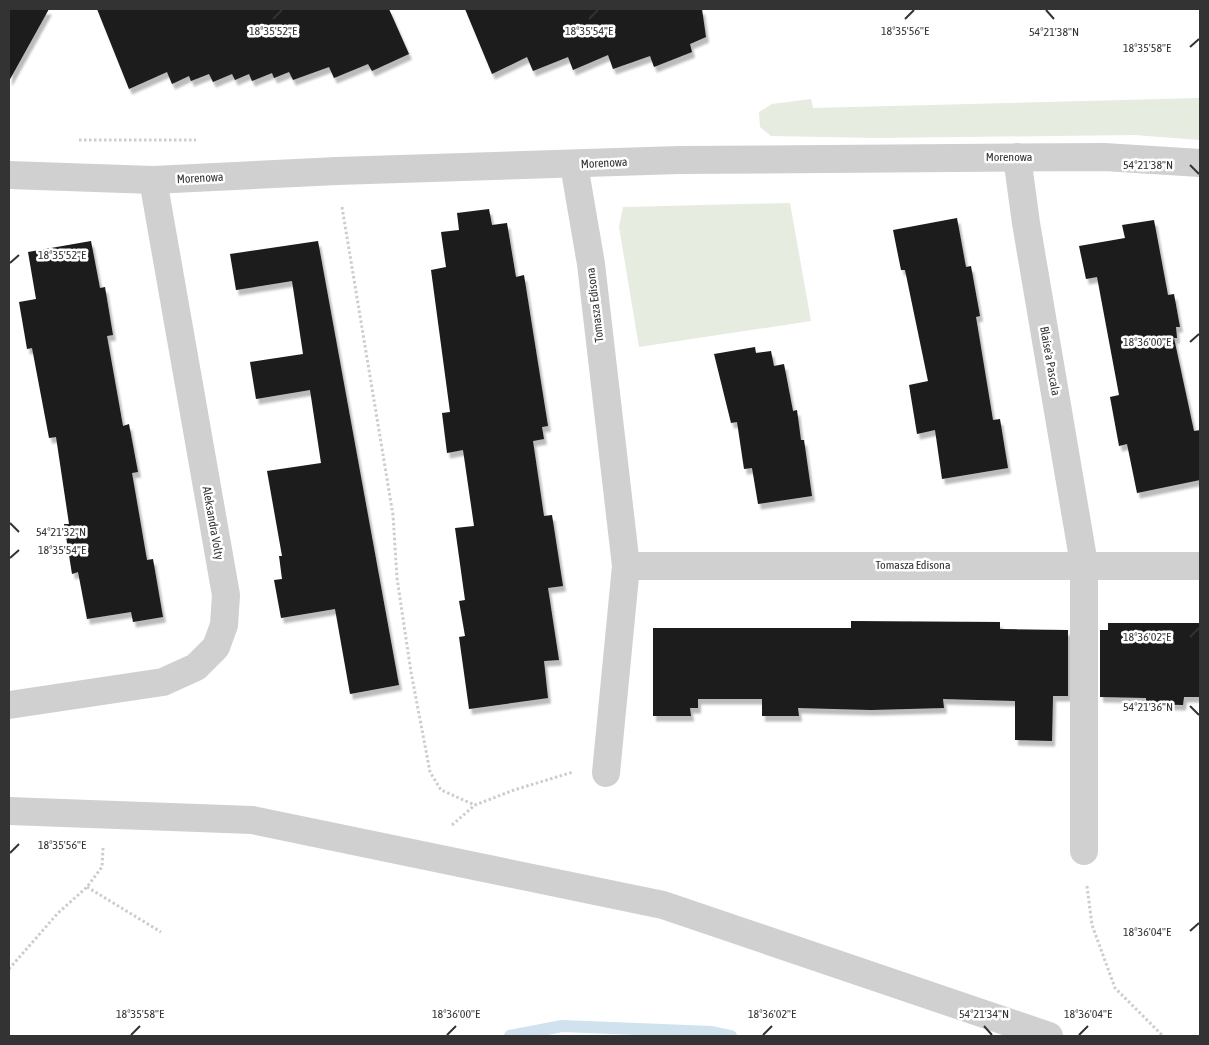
<svg xmlns="http://www.w3.org/2000/svg" width="1209" height="1045" viewBox="0 0 1209 1045" font-family="'Asap Condensed',sans-serif">
  <style>
    .green { fill: #e6ecdf }
    .lines { fill: none; stroke-linecap: round; stroke-linejoin: round }
    .stream { stroke: #cfe2ee; stroke-width: 12 }
    .building { fill: #1a1a1a; filter: url(#shadow) }
    .path { stroke: #cdcdcd; stroke-width: 3; stroke-dasharray: 2.5 2.5; stroke-linecap: butt }
    .minor { stroke: #d0d0d0; stroke-width: 28 }
    .ticks { fill: none; stroke: #333; stroke-width: 2 }
    .labels { text-anchor: middle; stroke-width: 5; stroke-linejoin: round; paint-order: stroke }
    .street-label { font-size: 12px; fill: #333; stroke: #fff }
    .ticks-label { font-size: 12px; text-anchor: middle; fill: #333; stroke: #fff; stroke-width: 5; stroke-linejoin: round; paint-order: stroke }
  </style>
  <defs>
    <filter id="shadow"><feDropShadow dx="3" dy="5.5" stdDeviation="1" flood-color="#0004"/></filter>
  </defs>
  <rect width="100%" height="100%" fill="#fff"/>
  <g class="green">
    <path d="M 1200,98 L 1200,140 L 1134,135 L 878,138 L 771,136 L 760,127 L 759,112 L 772,104 L 811,99 L 813,108 Z"/>
    <path d="M 790,203 L 811,321 L 639,347 L 619,227 L 623,207 Z"/>
  </g>
  <g class="lines">
    <path class="stream" d="M 510,1036 L 562,1026 L 712,1032 L 731,1036"/>
  </g>
  <g class="building">
    <path d="M 9,9 L 49,9 L 9,81 Z"/>
    <path d="M 97,9 L 389,9 L 409,54 L 372,71 L 368,64 L 334,78 L 329,67 L 293,80 L 289,72 L 274,78 L 272,73 L 252,81 L 249,74 L 235,80 L 232,74 L 213,82 L 209,74 L 191,81 L 189,76 L 172,84 L 167,72 L 129,89 Z"/>
    <path d="M 465,9 L 702,9 L 706,37 L 690,44 L 692,52 L 654,67 L 650,56 L 613,69 L 608,55 L 573,70 L 568,57 L 533,71 L 527,57 L 492,74 Z"/>
    <path d="M 489,209 L 492,225 L 507,223 L 516,277 L 524,275 L 548,426 L 542,427 L 544,439 L 533,441 L 544,516 L 552,515 L 563,586 L 548,588 L 559,660 L 544,661 L 548,698 L 469,709 L 459,637 L 465,636 L 459,601 L 465,600 L 455,528 L 474,526 L 463,450 L 447,453 L 442,413 L 450,412 L 431,270 L 446,267 L 441,232 L 459,230 L 457,213 Z"/>
    <path d="M 957,218 L 966,267 L 971,266 L 980,316 L 976,317 L 993,420 L 1000,419 L 1008,468 L 942,479 L 935,430 L 917,434 L 909,385 L 928,381 L 905,270 L 901,270 L 893,230 Z"/>
    <path d="M 1154,220 L 1168,295 L 1174,294 L 1180,327 L 1176,327 L 1177,338 L 1174,338 L 1194,431 L 1200,430 L 1200,480 L 1137,493 L 1127,444 L 1119,446 L 1110,397 L 1119,395 L 1097,277 L 1086,279 L 1079,246 L 1125,238 L 1122,225 Z"/>
    <path d="M 91,241 L 100,288 L 105,287 L 113,335 L 107,336 L 123,426 L 129,424 L 138,472 L 132,473 L 147,560 L 153,559 L 163,617 L 133,622 L 131,612 L 87,619 L 78,572 L 72,574 L 64,524 L 69,524 L 56,437 L 49,438 L 32,348 L 27,349 L 19,302 L 36,299 L 28,252 Z"/>
    <path d="M 318,241 L 399,685 L 350,694 L 335,609 L 281,618 L 274,580 L 282,579 L 279,556 L 282,556 L 267,471 L 321,463 L 310,390 L 256,399 L 250,362 L 303,354 L 292,281 L 236,290 L 230,254 Z"/>
    <path d="M 755,347 L 756,353 L 771,351 L 774,366 L 784,364 L 793,411 L 797,410 L 801,440 L 804,440 L 812,496 L 758,504 L 752,468 L 744,469 L 737,422 L 731,423 L 714,354 Z"/>
    <path d="M 851,621 L 1000,622 L 1000,629 L 1068,630 L 1068,696 L 1053,696 L 1052,741 L 1015,740 L 1015,701 L 943,699 L 944,708 L 871,710 L 798,708 L 799,716 L 762,716 L 762,699 L 698,699 L 698,708 L 690,708 L 691,716 L 653,716 L 653,628 L 851,628 Z"/>
    <path d="M 1108,623 L 1200,623 L 1200,697 L 1184,697 L 1183,705 L 1146,704 L 1146,698 L 1100,697 L 1100,630 L 1108,630 Z"/>
  </g>
  <g class="lines">
    <g class="path">
      <path d="M 79,140 L 196,140"/>
      <path d="M 342,207 L 393,515 L 397,578 L 411,672 L 430,772 L 441,790 L 475,805"/>
      <path d="M 452,825 L 475,805 L 514,790 L 573,772"/>
      <path d="M 1087,886 L 1092,925 L 1115,988 L 1163,1036"/>
      <path d="M 87,887 L 161,932"/>
      <path d="M 9,969 L 58,913 L 87,887 L 102,867 L 103,848"/>
    </g>
    <g class="minor">
      <path d="M 1017,157 L 1026,223 L 1084,564 L 1084,851"/>
      <path d="M 574,165 L 591,264 L 626,566 L 606,773"/>
      <path d="M 9,175 L 153,180 L 337,171 L 679,160 L 1104,157 L 1200,163"/>
      <path d="M 626,566 L 1200,566"/>
      <path d="M 9,705 L 163,682 L 196,667 L 216,647 L 224,625 L 226,595 L 153,180"/>
      <path d="M 9,811 L 252,820 L 663,905 L 1049,1036"/>
    </g>
  </g>
  <path class="ticks" d="M 1046,10 L 1054,19M 273,19 L 282,10M 589,19 L 598,10M 905,19 L 914,10M 1190,47 L 1199,39M 1190,165 L 1199,174M 10,263 L 19,255M 1190,342 L 1199,334M 10,523 L 19,532M 10,558 L 19,550M 1190,637 L 1199,628M 1190,706 L 1199,715M 10,853 L 19,844M 1190,931 L 1199,923M 984,1026 L 992,1035M 131,1035 L 140,1026M 447,1035 L 456,1026M 763,1035 L 772,1026M 1079,1035 L 1088,1026"/>
  <g class="labels">
    <g class="street-label">
      <text x="1009" y="161">Morenowa</text>
      <text transform="translate(604 163) rotate(-3)" y="4">Morenowa</text>
      <text transform="translate(200 178) rotate(-3)" y="4">Morenowa</text>
      <text transform="translate(595 305) rotate(-97)" y="4">Tomasza Edisona</text>
      <text transform="translate(1050 361) rotate(80)" y="4">Blaise'a Pascala</text>
      <text transform="translate(213 523) rotate(80)" y="4">Aleksandra Volty</text>
      <text x="913" y="569">Tomasza Edisona</text>
    </g>
  </g>
  <g class="ticks-label">
    <text x="273" y="35">18°35'52"E</text>
    <text x="589" y="35">18°35'54"E</text>
    <text x="905" y="35">18°35'56"E</text>
    <text x="1054" y="36">54°21'38"N</text>
    <text x="1147" y="52">18°35'58"E</text>
    <text x="1148" y="169">54°21'38"N</text>
    <text x="62" y="259">18°35'52"E</text>
    <text x="1147" y="346">18°36'00"E</text>
    <text x="61" y="536">54°21'32"N</text>
    <text x="62" y="554">18°35'54"E</text>
    <text x="1147" y="641">18°36'02"E</text>
    <text x="1148" y="711">54°21'36"N</text>
    <text x="62" y="849">18°35'56"E</text>
    <text x="1147" y="936">18°36'04"E</text>
    <text x="984" y="1018">54°21'34"N</text>
    <text x="140" y="1018">18°35'58"E</text>
    <text x="456" y="1018">18°36'00"E</text>
    <text x="772" y="1018">18°36'02"E</text>
    <text x="1088" y="1018">18°36'04"E</text>
  </g>
  <rect width="1209" height="1045" fill="none" stroke="#333333" stroke-width="20"/>
</svg>
